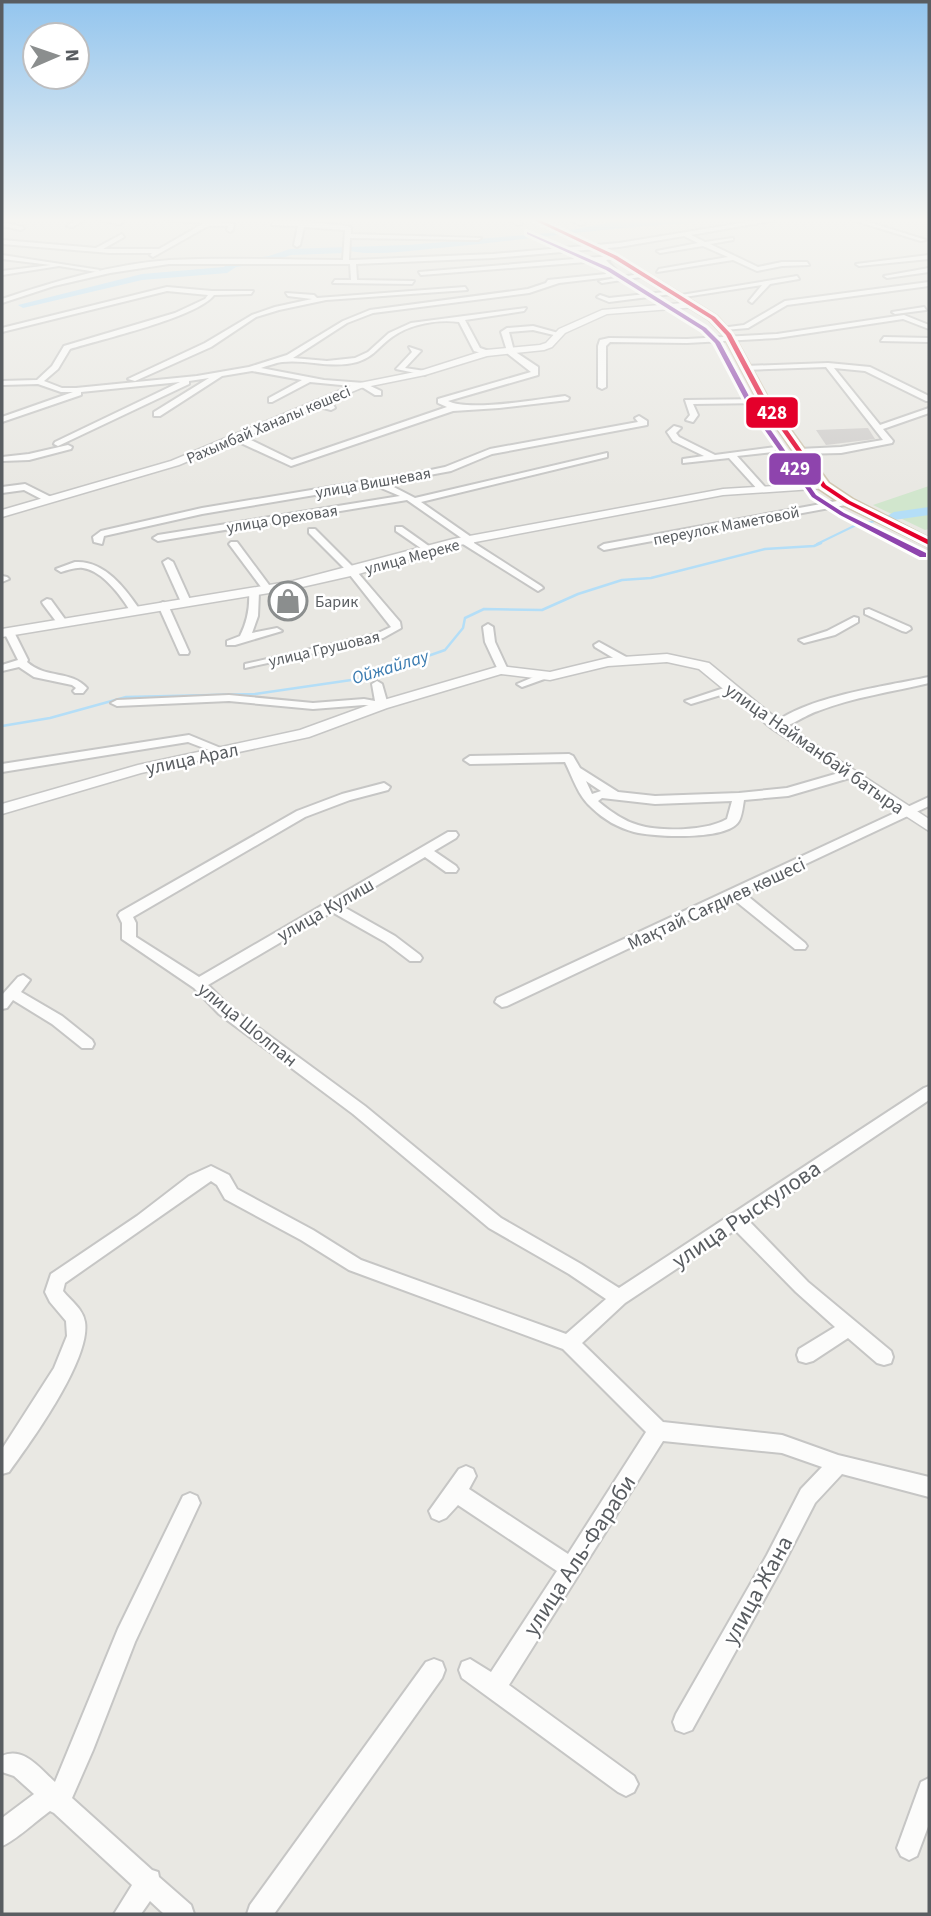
<svg xmlns="http://www.w3.org/2000/svg" width="931" height="1916" viewBox="0 0 931 1916" font-family="'Source Sans 3',sans-serif">
  <style>
    .green { fill: #d1e6cd }
    .lines { fill: none; stroke-linecap: round; stroke-linejoin: round }
    .stream-far1 { stroke: #b4def7; stroke-width: 2 }
    .stream { stroke: #b4def7; stroke-width: 2.5 }
    .river { fill: #b4def7; fill-rule: evenodd }
    .building { fill: #d1cfcd }
    .minor-casing { stroke: #c6c6c5; stroke-width: 4 }
    .tertiary-casing { stroke: #c6c6c5; stroke-width: 3 }
    .primary-casing { stroke: #d1c6b0; stroke-width: 3 }
    .minor { fill: #fcfcfb; fill-rule: evenodd }
    .tertiary { fill: #fcfcfb; fill-rule: evenodd }
    .primary { fill: #f2efe6; fill-rule: evenodd }
    .bus-1-casing { stroke: #fff; stroke-width: 6 }
    .bus-2-casing { stroke: #fff; stroke-width: 6 }
    .bus-1 { fill: #e4002b; fill-rule: evenodd }
    .bus-2 { fill: #8e44ad; fill-rule: evenodd }
    .labels { text-anchor: middle; stroke-width: 5; stroke-linejoin: round; paint-order: stroke }
    .far-street-label { font-size: 16px; fill: #595d61; stroke: #fff }
    .far-poi-label { font-size: 16px; fill: #595d61; stroke: #fff; text-anchor: start }
    .far-water-label { font-size: 18px; font-style: italic; fill: #3a7bb0; stroke: #fff }
    .street-label { font-size: 19px; fill: #595d61; stroke: #fff }
    .near-street-label { font-size: 23px; fill: #595d61; stroke: #fff }
    .line-badge { stroke: #fff; stroke-width: 2.5 }
    .badge-label { font-size: 19px; text-anchor: middle; font-weight: bold; fill: #fff }
  </style>
  <rect width="100%" height="100%" fill="#e9e8e3"/>
  <path class="green" d="M 929,486 L 929,529 L 925,530 L 873,505 Z"/>
  <g class="lines">
    <path class="stream-far1" d="M 817,544 L 854,526 L 875,521"/>
    <path class="stream" d="M 2,726 L 50,718 L 126,697 L 255,694 L 365,678 L 445,650 L 463,628 L 465,618 L 484,609 L 542,610 L 578,594 L 622,580 L 651,578 L 765,549 L 814,546 L 821,543"/>
    <g class="river">
      <path d="M 623,220 L 699,220 L 695,223 C 608,227 525,240 439,248 C 418,250 366,257 348,250 L 343,253 L 291,255 L 271,262 L 236,267 L 227,273 L 142,280 L 23,308 L 18,305 L 142,274 L 224,267 L 229,262 L 269,256 L 290,249 L 408,245 L 561,232 Z"/>
      <path d="M 929,507 L 929,515 L 894,520 L 887,516 L 894,512 Z"/>
    </g>
  </g>
  <path class="building" d="M 868,428 L 875,439 L 826,445 L 816,430 Z"/>
  <g class="lines">
    <defs>
      <g id="minor">
        <path d="M 77,220 L 85,220 L 72,227 L 67,226 Z"/>
        <path d="M 98,220 L 120,220 L 123,222 L 120,224 Z"/>
        <path d="M 165,220 L 222,220 L 218,222 L 234,224 L 233,230 L 230,232 L 227,230 L 228,226 L 208,226 L 153,257 L 150,255 L 152,253 L 110,253 L 2,244 L 2,240 L 96,248 L 122,234 L 124,237 L 103,249 L 159,249 L 204,223 Z"/>
        <path d="M 511,220 L 518,220 L 522,224 L 517,225 Z"/>
        <path d="M 571,220 L 579,220 L 585,224 L 580,225 Z"/>
        <path d="M 760,220 L 776,220 L 691,235 L 705,242 L 733,238 L 733,240 L 710,244 L 758,267 L 782,262 L 807,262 L 809,265 L 782,266 L 757,271 L 733,260 L 657,272 L 659,269 L 728,257 L 703,246 L 660,253 L 657,251 L 698,243 L 684,236 L 619,247 L 493,258 L 356,264 L 357,280 L 414,281 L 412,284 L 333,283 L 335,280 L 351,280 L 350,264 L 169,264 L 110,273 L 54,286 L 2,303 L 2,299 C 56,281 113,264 170,260 C 227,257 286,260 343,260 L 345,230 L 304,227 L 300,245 L 297,247 L 294,245 L 298,226 L 272,225 L 274,222 L 309,222 L 348,226 L 351,228 L 351,234 L 481,238 L 478,240 L 350,238 L 349,260 L 353,260 L 493,254 L 619,243 Z"/>
        <path d="M 852,220 L 862,220 L 926,240 L 921,241 Z"/>
        <path d="M 2,222 L 23,227 L 24,228 L 21,230 L 2,226 Z"/>
        <path d="M 2,255 L 100,270 L 97,272 L 59,266 L 2,275 L 2,271 L 51,265 L 2,259 Z"/>
        <path d="M 929,255 L 929,259 L 859,266 L 856,264 Z"/>
        <path d="M 611,256 L 613,259 L 606,260 L 616,270 L 610,277 L 559,283 L 529,293 L 373,313 L 347,323 L 293,358 L 327,361 L 355,358 L 368,352 L 389,333 L 411,323 L 526,308 L 524,311 L 465,320 L 480,348 L 489,351 L 489,355 L 474,351 L 459,322 C 438,319 409,324 392,337 C 379,346 374,357 357,362 C 331,369 307,359 282,362 C 275,363 267,366 261,368 L 324,380 L 364,383 L 381,391 L 381,395 L 375,395 L 362,387 L 310,382 L 272,402 L 269,402 L 269,398 L 302,380 L 252,371 L 222,376 L 160,416 L 154,416 L 154,412 L 209,378 L 189,381 L 189,384 L 58,446 L 54,444 L 55,442 L 180,382 L 81,392 L 81,395 L 2,422 L 2,417 L 73,392 L 61,392 L 38,384 L 2,385 L 2,381 L 37,380 L 52,366 L 64,346 L 175,313 L 205,299 L 208,295 L 167,291 L 2,332 L 2,328 L 167,287 L 212,291 L 253,291 L 251,294 L 214,295 C 198,317 99,340 70,349 L 58,369 L 44,381 L 62,388 L 76,388 L 197,376 L 249,367 L 287,355 L 343,321 L 370,310 L 528,289 L 546,283 L 548,280 L 606,274 L 609,270 L 599,261 L 421,275 L 419,272 Z"/>
        <path d="M 929,268 L 929,272 L 887,278 L 884,276 Z"/>
        <path d="M 645,273 L 647,276 L 602,283 L 599,281 Z"/>
        <path d="M 797,276 L 799,279 L 770,284 L 752,303 L 749,301 L 762,285 L 678,298 L 675,296 Z"/>
        <path d="M 929,282 L 929,286 L 787,305 L 748,328 L 724,330 L 721,328 L 744,325 L 785,301 Z"/>
        <path d="M 465,287 L 467,290 L 326,300 L 279,310 L 256,317 L 211,347 L 135,381 L 128,379 L 205,343 L 252,315 L 275,307 L 312,299 L 288,296 L 286,293 L 314,295 L 317,298 Z"/>
        <path d="M 674,291 L 672,294 L 609,302 L 597,297 L 600,295 L 609,298 Z"/>
        <path d="M 924,307 L 926,310 L 895,314 L 892,312 Z"/>
        <path d="M 904,315 L 929,325 L 929,329 L 903,319 L 777,338 L 687,343 L 610,342 L 606,346 L 606,387 L 602,389 L 598,387 L 598,346 L 600,340 L 609,338 L 687,339 L 777,334 Z"/>
        <path d="M 533,326 L 562,334 L 558,336 L 533,330 L 509,332 L 514,351 L 538,367 L 538,375 L 448,401 C 468,412 539,399 565,396 L 569,398 L 568,400 L 499,408 L 453,411 L 291,466 L 230,438 L 234,436 L 249,439 L 292,460 L 447,407 L 438,403 L 438,399 L 531,372 L 508,354 L 501,332 L 507,328 Z"/>
        <path d="M 884,337 L 929,338 L 929,342 L 881,341 Z"/>
        <path d="M 409,347 L 421,351 L 405,368 L 425,371 L 425,375 L 396,369 L 412,352 Z"/>
        <path d="M 828,363 L 870,367 L 929,396 L 929,401 L 926,401 L 865,371 L 834,368 L 880,425 L 929,408 L 929,413 L 883,429 L 893,441 L 892,443 L 841,453 L 796,454 L 795,452 L 799,449 L 841,447 L 883,440 L 826,367 L 745,370 L 741,368 L 745,366 Z"/>
        <path d="M 764,399 L 768,401 L 767,403 L 693,404 L 698,415 L 693,422 L 686,420 L 690,415 L 685,400 Z"/>
        <path d="M 315,401 L 334,406 L 335,408 L 331,410 L 312,405 L 311,403 Z"/>
        <path d="M 639,416 L 647,421 L 647,425 L 492,454 L 451,471 L 386,483 L 415,498 L 607,453 L 607,457 L 421,502 L 474,539 L 474,543 L 541,586 L 543,588 L 538,591 L 463,544 L 461,542 L 464,540 L 460,537 L 407,500 L 158,541 L 153,538 L 158,535 L 400,496 L 374,485 L 202,514 L 104,536 L 102,544 L 94,542 L 93,537 L 101,531 L 202,508 L 426,471 L 445,467 L 490,449 L 638,422 L 635,418 Z"/>
        <path d="M 674,426 L 681,428 L 676,433 L 679,437 L 715,455 L 776,447 L 777,449 L 773,452 L 737,456 L 765,487 L 765,491 L 759,491 L 729,458 L 683,463 L 683,459 L 704,456 L 673,441 L 667,432 Z"/>
        <path d="M 68,445 L 72,447 L 71,449 L 29,460 L 2,461 L 2,457 L 29,454 Z"/>
        <path d="M 25,484 L 53,498 L 54,500 L 47,502 L 24,490 L 2,493 L 2,487 Z"/>
        <path d="M 848,499 L 851,500 L 851,504 L 604,550 L 599,547 L 604,544 Z"/>
        <path d="M 396,527 L 402,527 L 433,549 L 425,551 L 396,531 Z"/>
        <path d="M 309,529 L 315,529 L 352,566 L 400,622 L 401,628 L 383,638 L 245,668 L 245,664 L 376,634 L 391,627 L 346,570 L 309,533 Z"/>
        <path d="M 231,542 L 237,542 L 272,589 L 270,591 L 264,591 L 229,544 Z"/>
        <path d="M 168,559 L 173,562 L 191,602 L 190,604 L 181,602 L 163,562 Z"/>
        <path d="M 75,562 C 104,560 125,588 140,610 L 139,612 L 131,612 C 121,596 103,571 83,568 C 76,567 68,570 61,572 L 56,569 Z"/>
        <path d="M 2,576 L 7,577 L 9,579 L 2,582 Z"/>
        <path d="M 254,589 L 259,592 L 258,616 L 252,633 L 277,628 L 282,631 L 235,645 L 227,645 L 227,641 L 240,636 C 247,622 250,608 249,592 Z"/>
        <path d="M 47,599 L 51,600 L 67,622 L 66,624 L 58,624 L 43,604 L 42,602 Z"/>
        <path d="M 163,602 L 168,605 L 189,652 L 188,654 L 180,654 L 179,652 L 158,605 Z"/>
        <path d="M 869,609 L 910,627 L 911,629 L 906,632 L 902,631 L 865,614 L 865,610 Z"/>
        <path d="M 854,617 L 858,618 L 858,622 L 835,635 L 804,643 L 799,640 L 827,631 Z"/>
        <path d="M 488,624 L 493,627 L 495,642 L 508,670 L 507,672 L 499,672 L 485,642 L 483,627 Z"/>
        <path d="M 9,629 L 14,632 L 28,660 L 27,662 C 46,679 71,670 87,688 L 83,693 L 75,693 L 73,691 L 76,688 L 72,685 L 34,677 L 19,667 L 2,671 L 2,665 L 18,660 L 4,632 Z"/>
        <path d="M 599,642 L 628,658 L 629,660 L 624,663 L 620,662 L 595,647 L 594,645 Z"/>
        <path d="M 543,673 L 547,674 L 547,678 L 522,687 L 517,684 Z"/>
        <path d="M 929,677 L 929,683 C 892,692 854,697 818,711 C 804,715 787,730 773,728 L 771,726 C 803,697 886,686 929,677 Z"/>
        <path d="M 377,681 L 382,684 L 388,705 L 386,707 L 364,705 L 313,709 L 229,701 L 117,706 L 111,703 L 117,700 L 229,695 L 313,703 L 364,699 L 375,701 L 372,684 Z"/>
        <path d="M 730,686 L 734,687 L 734,691 L 691,704 L 685,701 Z"/>
        <path d="M 189,735 L 228,751 L 222,755 L 188,742 L 2,772 L 2,764 Z"/>
        <path d="M 569,754 L 573,756 L 580,768 L 618,792 L 655,796 L 739,793 L 787,788 L 849,770 L 855,774 L 853,777 L 788,796 L 744,800 C 743,806 742,816 739,821 C 728,841 653,837 634,832 C 619,828 603,819 592,808 C 578,796 573,778 565,762 L 470,764 L 464,760 L 470,756 ZM 586,781 L 601,791 L 592,794 ZM 602,798 L 655,804 L 732,801 L 727,819 C 707,831 661,832 638,825 C 624,821 611,812 599,802 L 598,801 Z"/>
        <path d="M 384,783 L 390,787 L 388,790 L 350,800 L 305,817 L 133,917 L 136,923 L 136,937 L 199,977 L 448,832 L 456,832 L 458,835 L 456,838 L 434,851 L 456,866 L 458,869 L 456,872 L 446,872 L 425,857 L 342,906 L 395,936 L 420,955 L 422,958 L 420,961 L 410,961 L 385,942 L 332,912 L 208,985 L 229,1006 L 365,1106 L 501,1218 L 581,1264 L 619,1288 L 924,1088 L 929,1086 L 929,1100 L 749,1221 L 808,1282 L 891,1351 L 893,1357 L 891,1363 L 884,1365 L 877,1363 L 848,1338 L 813,1361 L 806,1363 L 799,1361 L 797,1355 L 799,1349 L 835,1327 L 796,1292 L 735,1230 L 625,1303 L 582,1343 L 663,1422 L 782,1435 L 838,1455 L 929,1477 L 929,1497 L 842,1474 L 815,1503 L 781,1569 L 692,1730 L 684,1733 L 676,1730 L 673,1722 L 676,1714 L 767,1555 L 801,1489 L 822,1467 L 782,1453 L 663,1441 L 509,1685 L 634,1776 L 638,1784 L 634,1792 L 626,1796 L 618,1792 L 462,1678 L 459,1670 L 462,1662 L 470,1659 L 491,1672 L 557,1571 L 458,1505 L 446,1518 L 439,1521 L 432,1518 L 429,1511 L 459,1469 L 466,1466 L 473,1469 L 476,1476 L 469,1489 L 568,1554 L 646,1432 L 563,1349 L 349,1270 L 301,1240 L 225,1199 L 217,1185 L 211,1181 L 65,1283 L 63,1291 C 71,1301 83,1309 85,1322 C 91,1359 31,1442 9,1472 L 2,1474 L 2,1449 L 54,1368 L 67,1336 L 66,1321 L 50,1302 L 45,1292 L 51,1274 L 137,1216 L 189,1176 L 211,1166 L 229,1175 L 237,1189 L 313,1230 L 361,1260 L 566,1334 L 606,1299 L 569,1274 L 489,1228 L 353,1114 L 219,1014 L 194,988 L 122,939 L 122,923 L 118,915 L 120,912 L 297,811 L 342,794 Z"/>
        <path d="M 929,797 L 929,806 L 744,893 L 805,943 L 807,946 L 805,949 L 795,949 L 733,899 L 507,1006 L 502,1007 L 495,1002 L 497,998 Z"/>
        <path d="M 23,975 L 30,980 L 21,992 L 62,1016 L 92,1040 L 94,1044 L 92,1048 L 82,1048 L 52,1024 L 13,1000 L 7,1008 L 2,1009 L 2,995 L 18,977 Z"/>
        <path d="M 190,1493 L 197,1496 L 200,1503 L 135,1642 L 93,1750 L 72,1798 L 152,1870 L 158,1872 L 159,1877 L 191,1905 L 194,1914 L 164,1914 L 150,1901 L 141,1914 L 114,1914 L 132,1885 L 54,1813 L 50,1811 C 36,1821 15,1841 2,1846 L 2,1818 L 34,1794 L 14,1776 L 2,1772 L 2,1756 C 24,1746 40,1769 55,1782 L 118,1629 L 183,1496 Z"/>
        <path d="M 434,1659 L 442,1662 L 445,1670 L 442,1678 L 274,1914 L 247,1914 L 250,1905 L 426,1662 Z"/>
        <path d="M 929,1778 L 929,1824 L 917,1856 L 909,1860 L 901,1856 L 897,1848 L 921,1782 Z"/>
      </g>
      <g id="tertiary">
        <path d="M 694,302 L 697,307 L 607,314 L 565,333 L 552,347 L 544,350 L 487,356 L 425,375 L 361,388 L 179,465 L 2,517 L 2,510 L 171,461 L 355,384 L 420,371 L 486,350 L 540,345 L 546,343 L 559,329 L 602,310 Z"/>
        <path d="M 824,483 L 828,484 L 828,488 L 723,495 L 454,546 L 355,575 L 293,589 L 2,637 L 2,629 L 293,581 L 453,539 L 723,489 Z"/>
        <path d="M 667,654 L 709,663 L 782,723 L 929,819 L 929,831 L 772,729 L 699,669 L 667,662 L 608,666 L 550,680 L 501,674 L 387,708 L 309,737 L 141,773 L 2,814 L 2,804 L 138,765 L 300,730 L 377,702 L 500,666 L 550,672 L 608,658 Z"/>
      </g>
      <path id="primary" d="M 531,220 L 543,220 L 618,255 L 717,316 L 733,334 L 770,401 L 829,483 L 853,499 L 929,538 L 929,547 L 843,505 L 819,489 L 758,401 L 723,335 L 709,320 L 612,259 Z"/>
    </defs>
    <use href="#minor" class="minor-casing"/>
    <use href="#tertiary" class="tertiary-casing"/>
    <use href="#primary" class="primary-casing"/>
    <use href="#minor" class="minor"/>
    <use href="#tertiary" class="tertiary"/>
    <use href="#primary" class="primary"/>
    <defs>
      <path id="bus-1" d="M 534,220 L 540,220 L 617,256 L 715,317 L 731,334 L 767,401 L 826,485 L 850,501 L 929,540 L 929,545 L 846,503 L 822,487 L 761,401 L 726,335 L 711,319 L 613,258 Z"/>
      <path id="bus-2" d="M 527,232 L 610,268 L 706,328 L 720,342 L 756,409 L 816,495 L 844,513 L 926,553 L 926,557 L 920,557 L 840,515 L 812,497 L 750,409 L 715,343 L 702,330 L 606,270 L 527,234 Z"/>
    </defs>
    <use href="#bus-1" class="bus-1-casing"/>
    <use href="#bus-2" class="bus-2-casing"/>
    <use href="#bus-1" class="bus-1"/>
    <use href="#bus-2" class="bus-2"/>
  </g>
  <linearGradient id="sky" x2="0" y2="1"><stop stop-color="#93c5ee"/><stop offset="0.45" stop-color="#f5f5f2"/><stop offset="1" stop-color="#f5f5f2" stop-opacity="0"/></linearGradient>
  <rect width="931" height="489" fill="url(#sky)"/>
  <defs>
    <symbol id="shop-ring" viewBox="-11 -11 22 22"><circle r="9.5" fill="#fff" stroke="#8b8e8e" stroke-width="1.5"/><path d="M-5-2.5h2.3a2.7 3.5 0 0 1 5.4 0H5L5.5 6h-11ZM-1.5-2.5h3a1.5 2.3 0 0 0-3 0Z" fill="#8b8e8e"/></symbol>
  </defs>
  <g fill-rule="evenodd">
    <use href="#shop-ring" x="266" y="579" width="44" height="44"/>
  </g>
  <g class="labels">
    <g class="far-street-label">
      <text transform="translate(268 424) rotate(-23)" y="6">Рахымбай Ханалы көшесі</text>
      <text transform="translate(373 482) rotate(-10)" y="6">улица Вишневая</text>
      <text transform="translate(282 518) rotate(-9)" y="6">улица Ореховая</text>
      <text transform="translate(726 525) rotate(-11)" y="6">переулок Маметовой</text>
      <text transform="translate(412 556) rotate(-15)" y="6">улица Мереке</text>
      <text transform="translate(324 648) rotate(-13)" y="6">улица Грушовая</text>
    </g>
    <g class="far-poi-label">
      <text x="315" y="607">Барик</text>
    </g>
    <g class="far-water-label">
      <text transform="translate(390 667) rotate(-17)" y="6">Ойжайлау</text>
    </g>
    <g class="street-label">
      <text transform="translate(815 748) rotate(35)" y="7">улица Найманбай батыра</text>
      <text transform="translate(192 758) rotate(-12)" y="7">улица Арал</text>
      <text transform="translate(716 903) rotate(-25)" y="7">Мақтай Сағдиев көшесі</text>
      <text transform="translate(325 909) rotate(-30)" y="7">улица Кулиш</text>
      <text transform="translate(248 1024) rotate(39)" y="7">улица Шолпан</text>
    </g>
    <g class="near-street-label">
      <text transform="translate(746 1214) rotate(-34)" y="8">улица Рыскулова</text>
      <text transform="translate(579 1555) rotate(-57)" y="8">улица Аль-Фараби</text>
      <text transform="translate(757 1590) rotate(-61)" y="8">улица Жана</text>
    </g>
  </g>
  <g class="line-badge">
    <rect x="745" y="396" width="54" height="33" rx="7" fill="#e4002b"/>
    <rect x="768" y="452" width="54" height="34" rx="7" fill="#8e44ad"/>
  </g>
  <g class="badge-label">
    <text x="772" y="419">428</text>
    <text x="795" y="475">429</text>
  </g>
  <rect width="931" height="1916" fill="none" stroke="#595d61" stroke-width="7"/>
  <g transform="translate(56 56) rotate(88)"><circle r="33" fill="#ffffff" stroke="#bdbec0" stroke-width="2"/>
  <path d="M0-5L12 26L0 18L-12 26Z" fill="#8b8e8e"/>
  <text y="-10" font-size="19" font-weight="bold" text-anchor="middle" fill="#595d61">N</text>
  </g>
</svg>
